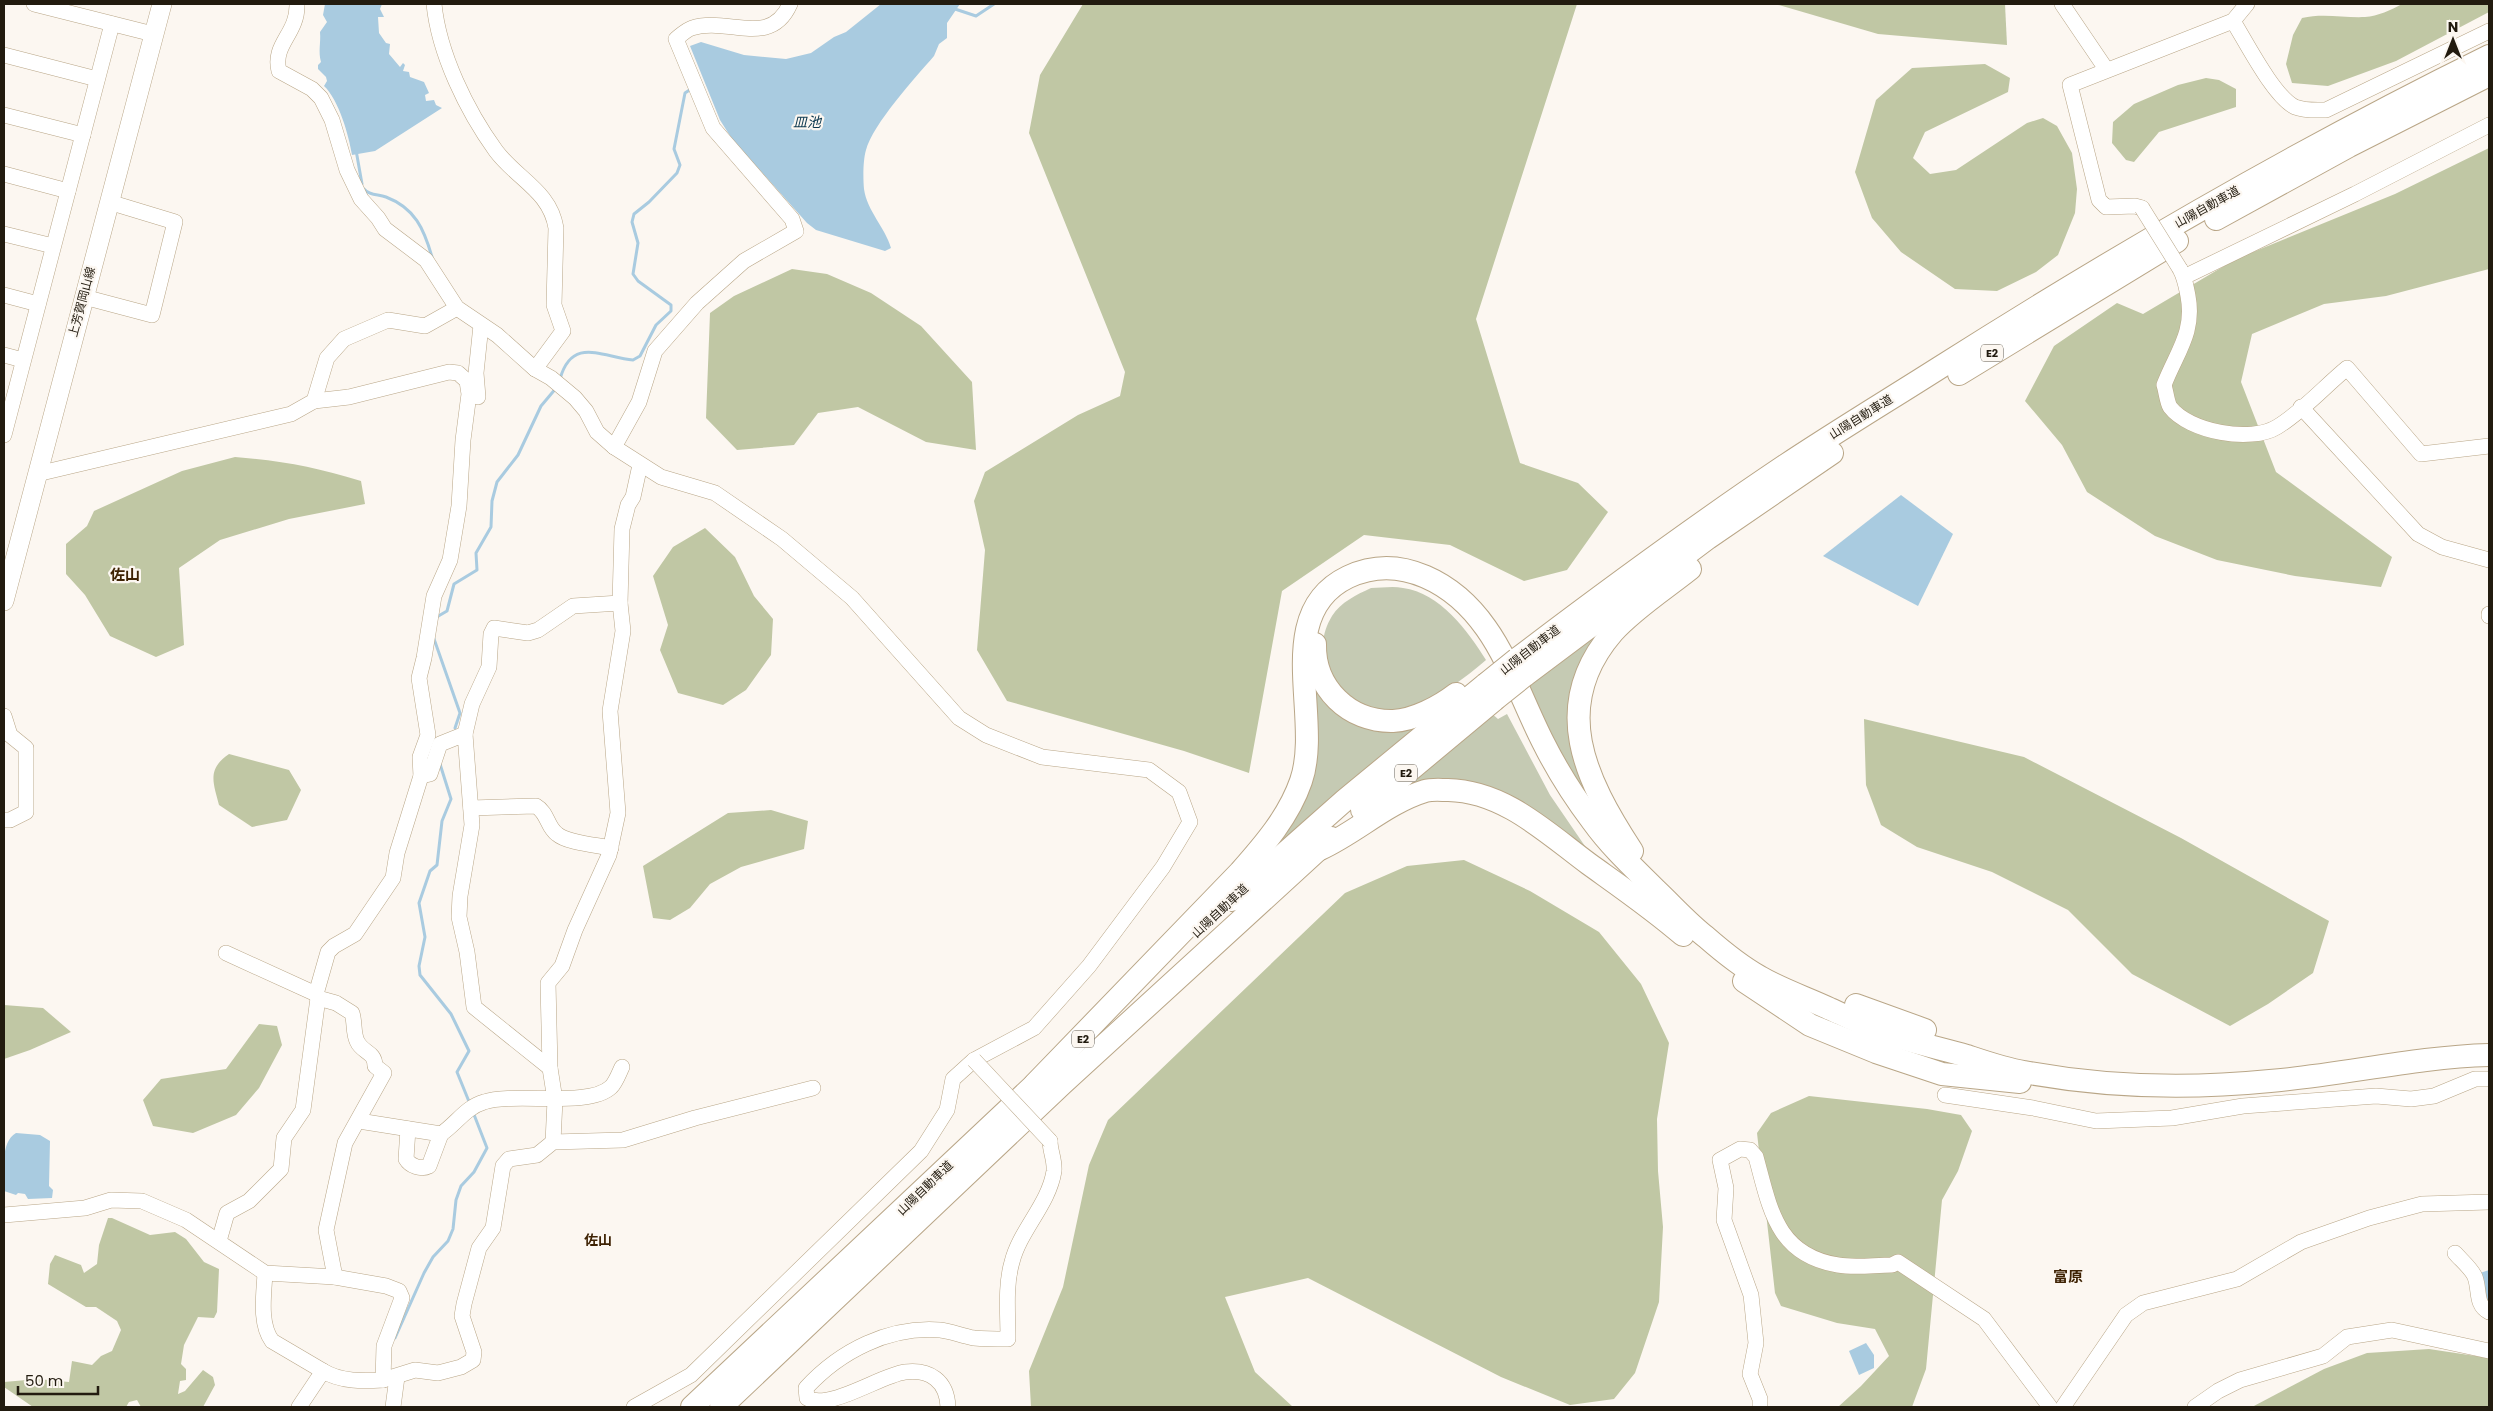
<svg xmlns="http://www.w3.org/2000/svg" width="2493" height="1411" viewBox="0 0 2493 1411" font-family="Poppins,'Noto Sans JP',sans-serif">
  <style>
    .green { fill: #c5cab3 }
    .forest { fill: #c0c7a4 }
    .water { fill: #a9cbe0 }
    .lines { fill: none; stroke-linecap: round; stroke-linejoin: round }
    .stream { stroke: #a9cbe0; stroke-width: 3 }
    .minor-casing { stroke: #b9a687; stroke-width: 16 }
    .major-casing { stroke: #b9a687; stroke-width: 20 }
    .highway-casing { stroke: #b9a687; stroke-width: 24 }
    .minor { stroke: #fff; stroke-width: 15 }
    .major { stroke: #fff; stroke-width: 19 }
    .highway { stroke: #fff; stroke-width: 22 }
    .minor-bridge-casing { stroke: #b9a687; stroke-width: 16; stroke-linecap: butt }
    .highway-bridge-casing { stroke: #b9a687; stroke-width: 24; stroke-linecap: butt }
    .minor-bridge { stroke: #fff; stroke-width: 15 }
    .highway-bridge { stroke: #fff; stroke-width: 22 }
    .labels { text-anchor: middle; stroke-width: 4.5; stroke-linejoin: round; paint-order: stroke }
    .shield { fill: #fcf7f1; stroke: #635d53; stroke-width: 1 }
    .shield-label { font-size: 11px; font-weight: bold; fill: #221b0f }
    .street-label { font-size: 12px; fill: #221b0f; stroke: #fcf7f1 }
    .water-label { font-size: 14px; font-style: italic; fill: #0a374e; stroke: #fcf7f1 }
    .neighbourhood-label { font-size: 14px; font-weight: bold; fill: #3e2203; stroke: #fcf7f1 }
    .quarter-label { font-size: 15px; font-weight: bold; fill: #3e2203; stroke: #fcf7f1 }
  </style>
  <rect width="100%" height="100%" fill="#fcf7f1"/>
  <g class="green">
    <path d="M 1371,588 C 1381,588 1393,586 1403,588 C 1440,593 1468,631 1486,660 C 1458,684 1424,709 1386,711 C 1380,712 1373,709 1367,707 C 1329,697 1310,652 1332,616 C 1341,602 1356,595 1371,588 Z"/>
    <path d="M 1601,628 L 1575,689 L 1606,819 L 1577,786 L 1530,694 L 1530,685 Z"/>
    <path d="M 1308,678 L 1324,695 L 1421,725 L 1385,752 L 1283,840 L 1279,835 L 1294,813 Z"/>
    <path d="M 1491,713 L 1498,719 L 1507,714 L 1550,795 L 1589,852 L 1520,806 L 1396,795 Z"/>
  </g>
  <g class="forest">
    <path d="M 1083,4 L 1577,4 L 1476,319 L 1520,463 L 1578,483 L 1608,512 L 1567,570 L 1524,581 L 1450,545 L 1364,535 L 1282,591 L 1249,773 L 1184,751 L 1007,701 L 977,650 L 985,550 L 974,501 L 985,472 L 1078,415 L 1120,396 L 1125,372 L 1029,133 L 1040,75 Z"/>
    <path d="M 1775,4 L 2005,4 L 2007,45 L 1878,34 Z"/>
    <path d="M 2402,4 L 2489,4 L 2489,12 L 2396,61 L 2328,86 L 2292,83 L 2286,64 L 2293,35 L 2302,18 C 2323,13 2344,18 2365,17 C 2378,16 2391,10 2402,4 Z"/>
    <path d="M 1985,64 L 2010,78 L 2008,92 L 1925,132 L 1913,158 L 1930,174 L 1956,170 L 2027,123 L 2043,118 L 2057,126 L 2072,153 L 2077,189 L 2075,213 L 2058,255 L 2036,272 L 1997,291 L 1955,289 L 1901,252 L 1872,218 L 1855,172 L 1876,100 L 1912,68 Z"/>
    <path d="M 2206,78 L 2219,80 L 2236,89 L 2236,107 L 2159,132 L 2134,162 L 2126,160 L 2112,143 L 2113,122 L 2134,104 L 2178,85 Z"/>
    <path d="M 2489,148 L 2489,269 L 2386,296 L 2324,304 L 2252,334 L 2241,382 L 2276,472 L 2392,557 L 2381,587 L 2295,576 L 2217,560 L 2155,536 L 2087,492 L 2062,445 L 2025,401 L 2054,346 L 2117,303 L 2143,314 L 2236,259 L 2395,194 Z"/>
    <path d="M 792,269 L 827,274 L 871,293 L 921,326 L 972,382 L 976,450 L 926,442 L 858,407 L 818,413 L 794,445 L 737,450 L 706,418 L 710,313 L 734,296 Z"/>
    <path d="M 235,457 C 283,461 315,467 361,481 L 365,504 L 289,519 L 220,540 L 179,568 L 184,645 L 156,657 L 110,636 L 85,595 L 66,574 L 66,544 L 87,526 L 94,511 L 182,471 Z"/>
    <path d="M 705,528 L 735,557 L 754,596 L 773,619 L 771,655 L 746,690 L 723,705 L 678,693 L 660,650 L 668,625 L 653,576 L 673,547 Z"/>
    <path d="M 1864,719 L 2024,757 L 2181,838 L 2329,921 L 2313,973 L 2268,1004 L 2230,1026 L 2132,974 L 2068,910 L 1992,872 L 1917,847 L 1881,825 L 1866,785 Z"/>
    <path d="M 229,754 L 289,770 L 301,790 L 287,820 L 252,827 L 219,805 C 213,782 207,769 229,754 Z"/>
    <path d="M 771,810 L 808,821 L 804,849 L 741,867 L 710,884 L 690,908 L 670,920 L 653,918 L 643,866 L 728,813 Z"/>
    <path d="M 1464,860 L 1530,891 L 1599,932 L 1641,984 L 1669,1043 L 1657,1119 L 1658,1171 L 1663,1227 L 1659,1302 L 1635,1373 L 1614,1399 L 1570,1405 L 1501,1377 L 1308,1278 L 1225,1297 L 1255,1372 L 1293,1407 L 1031,1407 L 1029,1371 L 1063,1287 L 1089,1165 L 1108,1120 L 1345,893 L 1407,866 Z"/>
    <path d="M 4,1005 L 43,1008 L 71,1032 L 30,1050 L 4,1059 Z"/>
    <path d="M 259,1024 L 277,1026 L 282,1045 L 259,1088 L 236,1115 L 193,1133 L 153,1126 L 143,1100 L 161,1079 L 226,1069 Z"/>
    <path d="M 1809,1096 L 1927,1109 L 1961,1115 L 1972,1131 L 1958,1171 L 1942,1200 L 1926,1369 L 1912,1407 L 1838,1407 L 1861,1386 L 1889,1356 L 1875,1329 L 1837,1323 L 1781,1306 L 1775,1293 L 1757,1133 L 1771,1113 Z"/>
    <path d="M 108,1218 L 112,1218 L 150,1235 L 175,1232 L 186,1239 L 204,1262 L 219,1269 L 217,1312 L 214,1318 L 198,1317 L 184,1345 L 181,1364 L 186,1369 L 186,1380 L 180,1381 L 178,1394 L 185,1391 L 203,1370 L 213,1377 L 215,1385 L 203,1407 L 141,1407 L 137,1400 L 129,1402 L 126,1407 L 33,1407 L 4,1387 L 4,1382 L 38,1379 L 69,1382 L 72,1361 L 92,1365 L 101,1356 L 112,1351 L 121,1330 L 117,1321 L 96,1307 L 86,1307 L 48,1284 L 50,1264 L 55,1255 L 81,1265 L 84,1273 L 97,1264 L 99,1245 Z"/>
    <path d="M 2429,1349 L 2489,1358 L 2489,1407 L 2252,1407 L 2324,1369 L 2367,1353 Z"/>
  </g>
  <g class="water">
    <path d="M 325,4 L 382,4 L 380,9 L 384,17 L 378,17 L 379,33 L 386,43 L 390,44 L 389,54 L 400,67 L 403,63 L 405,65 L 403,71 L 409,72 L 410,77 L 424,82 L 429,93 L 425,95 L 426,101 L 434,100 L 436,105 L 442,108 L 375,151 L 352,155 C 349,136 339,100 324,86 L 327,81 L 326,77 L 318,69 L 318,65 L 321,62 C 318,51 321,43 320,32 L 327,22 L 323,15 Z"/>
    <path d="M 881,4 L 960,4 L 947,23 L 947,38 L 939,44 L 934,56 C 915,78 873,124 866,150 C 863,160 863,178 864,189 C 867,211 885,227 891,248 L 885,251 L 816,230 L 807,223 L 732,139 L 720,120 L 690,46 L 701,42 L 744,55 L 786,59 L 811,53 L 834,37 L 846,32 Z"/>
    <path d="M 1901,495 L 1953,534 L 1918,606 L 1823,556 Z"/>
    <path d="M 16,1133 L 40,1135 L 50,1141 L 49,1186 L 53,1190 L 52,1198 L 28,1199 L 25,1194 L 18,1193 L 16,1195 L 4,1191 C 4,1173 0,1142 16,1133 Z"/>
    <path d="M 2489,1270 L 2489,1306 L 2480,1292 L 2480,1273 Z"/>
    <path d="M 1866,1343 L 1874,1355 L 1874,1368 L 1859,1375 L 1849,1351 Z"/>
  </g>
  <g class="lines">
    <g class="stream">
      <path d="M 952,8 L 976,16 L 994,4"/>
      <path d="M 356,150 L 362,184"/>
      <path d="M 364,189 C 370,196 378,194 386,197 C 415,208 424,229 432,257"/>
      <path d="M 560,379 C 572,336 602,357 633,360 L 640,356 L 656,325 L 671,311 L 671,305 L 638,281 L 633,274 L 638,243 L 632,222 L 634,214 L 649,202 L 677,173 L 680,165 L 674,149 L 685,93 L 691,89"/>
      <path d="M 435,618 L 447,611 L 454,584 L 477,570 L 476,553 L 491,527 L 492,501 L 497,482 L 518,455 L 541,406 L 557,387"/>
      <path d="M 433,636 L 460,713 L 455,728"/>
      <path d="M 440,764 L 451,799 L 442,821 L 437,865 L 430,871 L 419,903 L 425,937 L 419,966 L 420,975 L 451,1014 L 469,1051 L 457,1072 L 470,1104"/>
      <path d="M 395,1338 L 424,1273 L 433,1257 L 448,1241 L 453,1229 L 456,1200 L 461,1186 L 474,1172 L 487,1148 L 473,1112"/>
    </g>
    <defs>
      <g id="minor">
        <path d="M 34,4 L 153,34"/>
        <path d="M 297,4 C 298,34 272,44 279,71 L 312,89 L 321,98 L 332,120 L 347,170 L 361,199 L 378,218 L 385,229 L 426,260 L 457,308 L 497,335 L 535,369 L 551,378 L 575,398 L 586,411 L 597,432 L 614,447 L 661,477 L 715,493 L 782,539 L 852,598 L 959,718 L 986,735 L 1042,757 L 1149,770 L 1179,792 L 1190,822 L 1163,867 L 1089,966 L 1034,1028 L 974,1060 L 953,1079 L 947,1110 L 921,1151 L 691,1375 L 634,1407"/>
        <path d="M 434,4 C 439,54 467,111 496,151 C 518,180 550,191 556,228 L 554,305 L 563,331 L 535,369"/>
        <path d="M 2062,4 L 2106,69"/>
        <path d="M 2233,21 C 2246,42 2274,97 2295,107 C 2305,111 2316,110 2326,110 L 2489,31"/>
        <path d="M 4,55 L 97,79"/>
        <path d="M 4,115 L 83,135"/>
        <path d="M 4,174 L 68,191"/>
        <path d="M 2142,208 L 2135,206 L 2106,207 L 2099,200 L 2070,85 L 2233,21 L 2247,4"/>
        <path d="M 4,234 L 53,246"/>
        <path d="M 2180,269 C 2185,278 2186,286 2188,296 C 2195,333 2176,353 2164,385 C 2166,391 2167,402 2170,407 C 2189,432 2251,443 2277,427 C 2302,412 2324,387 2347,368 L 2421,454 L 2489,446"/>
        <path d="M 2184,277 L 2355,194 L 2489,125"/>
        <path d="M 4,295 L 38,304"/>
        <path d="M 84,297 L 152,315 L 175,222 L 109,202"/>
        <path d="M 4,355 L 23,360"/>
        <path d="M 478,397 L 476,373 L 481,325"/>
        <path d="M 2301,407 L 2418,534 L 2442,547 L 2489,560"/>
        <path d="M 4,435 L 112,24"/>
        <path d="M 614,447 L 639,402 L 655,351 L 697,303 L 744,261 L 796,231 L 792,219 L 713,128 L 676,39 C 681,35 686,30 692,28 C 727,16 770,49 790,4"/>
        <path d="M 37,474 L 291,414 L 314,401 L 327,358 L 344,339 L 388,320 L 425,326 L 457,308"/>
        <path d="M 2489,614 L 2489,616"/>
        <path d="M 4,716 L 10,735 L 26,748 L 26,812 L 10,820 L 4,820"/>
        <path d="M 465,734 L 472,704 L 489,667 L 491,634 L 494,628 L 528,633 L 538,630 L 573,606 L 620,603"/>
        <path d="M 421,776 L 430,774 L 440,744 L 465,734 L 472,825 L 460,896 L 459,917 L 467,952 L 474,1007 L 550,1068"/>
        <path d="M 471,808 L 536,806 C 548,813 547,827 557,834 C 567,843 597,845 611,848"/>
        <path d="M 226,953 L 316,994"/>
        <path d="M 318,998 L 336,1003 L 352,1013 C 355,1022 353,1033 357,1041 C 362,1053 375,1051 375,1066 L 384,1073 L 345,1143 L 326,1230 L 335,1277"/>
        <path d="M 1945,1095 L 2033,1108 L 2096,1121 L 2172,1118 L 2243,1106 L 2376,1096 L 2411,1099 L 2434,1096 L 2475,1079 L 2489,1079"/>
        <path d="M 359,1121 L 441,1134 C 456,1124 466,1107 484,1102 C 515,1092 589,1108 611,1087 C 616,1082 619,1073 622,1067"/>
        <path d="M 408,1129 L 406,1159 C 410,1166 421,1170 429,1166 L 441,1134"/>
        <path d="M 553,1142 L 555,1100 L 550,1068 L 548,983 L 562,966 L 575,930 L 609,855 L 618,813 L 610,711 L 623,631 L 620,603 L 622,529 L 628,505 L 633,497 L 640,465"/>
        <path d="M 4,1215 L 85,1208 L 111,1200 L 142,1201 L 186,1220 L 265,1273 L 335,1277 L 386,1286 L 399,1291 L 402,1298 L 384,1346 L 383,1380 L 415,1370 L 438,1373 L 461,1367 L 473,1360 L 474,1352 L 462,1316 L 464,1304 L 479,1248 L 493,1228 L 503,1166 L 509,1159 L 537,1155 L 553,1142 L 623,1140 L 695,1118 L 813,1088"/>
        <path d="M 219,1241 L 227,1213 L 249,1201 L 281,1169 L 284,1138 L 303,1110 L 318,998 L 316,994 L 328,952 L 334,946 L 355,934 L 393,878 L 397,853 L 421,776 L 420,757 L 428,735 L 419,678 L 424,658 L 434,596 L 450,560 L 459,506 L 463,440 L 469,394 L 467,381 L 458,373 L 449,372 L 349,397 L 314,401"/>
        <path d="M 2455,1253 C 2461,1260 2472,1269 2475,1277 C 2480,1290 2475,1305 2489,1312"/>
        <path d="M 265,1273 C 264,1294 259,1323 272,1341 L 323,1371"/>
        <path d="M 299,1407 L 323,1371 C 341,1382 363,1381 383,1380"/>
        <path d="M 393,1407 L 397,1377"/>
        <path d="M 948,1407 C 947,1381 930,1369 905,1372 C 881,1375 829,1411 807,1398 L 806,1388 C 840,1351 889,1326 940,1330 C 951,1331 962,1336 974,1338 C 985,1339 997,1339 1008,1339 C 1008,1314 1005,1286 1012,1262 C 1020,1230 1049,1204 1054,1171 C 1055,1160 1050,1151 1050,1141"/>
        <path d="M 1760,1407 L 1760,1399 L 1750,1374 L 1756,1343 L 1751,1295 L 1724,1220 L 1726,1188 L 1720,1160 L 1740,1149 L 1750,1150 L 1756,1157 C 1770,1208 1776,1255 1838,1265 C 1855,1268 1874,1265 1892,1265 L 1898,1262 L 1984,1319 L 2050,1407"/>
        <path d="M 2063,1407 L 2126,1315 L 2143,1303 L 2237,1279 L 2301,1242 L 2369,1218 L 2422,1204 L 2489,1202"/>
        <path d="M 2195,1407 L 2218,1391 L 2240,1380 L 2323,1356 L 2347,1337 L 2392,1330 L 2489,1351"/>
      </g>
      <path id="major" d="M 4,601 L 162,4"/>
      <g id="highway">
        <path d="M 2216,219 L 2349,146 L 2489,75"/>
        <path d="M 1959,374 L 2177,241"/>
        <path d="M 1315,644 C 1314,688 1349,722 1393,721 C 1414,720 1439,707 1456,694"/>
        <path d="M 1517,659 C 1604,593 1692,528 1783,467 C 1834,433 1887,401 1939,368 C 2117,255 2300,149 2489,56"/>
        <path d="M 1524,676 L 1708,538 L 1832,453"/>
        <path d="M 1362,810 L 1494,700"/>
        <path d="M 1320,849 C 1357,832 1386,803 1425,791 C 1432,789 1441,790 1448,790 C 1504,791 1547,833 1589,864 C 1621,887 1653,909 1683,935"/>
        <path d="M 1632,851 C 1585,779 1549,706 1613,632 C 1635,608 1665,589 1690,569"/>
        <path d="M 1232,900 L 1345,800 L 1486,684"/>
        <path d="M 1744,981 L 1810,1025 L 1876,1052 L 1942,1074 L 2020,1082"/>
        <path d="M 1856,1005 L 1925,1030"/>
        <path d="M 1035,1084 L 1240,872 C 1264,845 1289,816 1301,781 C 1323,718 1271,614 1348,577 C 1401,552 1455,584 1486,628 C 1509,660 1525,707 1543,742 C 1557,770 1574,797 1593,822 C 1611,847 1634,868 1656,890 C 1673,906 1688,923 1706,937 C 1722,951 1742,967 1760,977 C 1782,990 1807,998 1830,1009 C 1848,1017 1866,1026 1885,1033 C 1911,1042 1939,1048 1967,1056 C 1985,1062 2005,1069 2024,1072 C 2104,1087 2189,1089 2270,1081 C 2343,1075 2415,1057 2489,1055"/>
        <path d="M 692,1407 L 1046,1074"/>
        <path d="M 721,1407 L 1062,1084 L 1331,838"/>
      </g>
    </defs>
    <use href="#minor" class="minor-casing"/>
    <use href="#major" class="major-casing"/>
    <use href="#highway" class="highway-casing"/>
    <use href="#minor" class="minor"/>
    <use href="#major" class="major"/>
    <use href="#highway" class="highway"/>
    <defs>
      <g id="minor-bridge">
        <path d="M 2142,208 L 2180,269"/>
        <path d="M 974,1060 L 1050,1141"/>
      </g>
      <g id="highway-bridge">
        <path d="M 1486,684 L 1517,659"/>
        <path d="M 1494,700 L 1524,676"/>
      </g>
    </defs>
    <use href="#minor-bridge" class="minor-bridge-casing"/>
    <use href="#highway-bridge" class="highway-bridge-casing"/>
    <use href="#minor-bridge" class="minor-bridge"/>
    <use href="#highway-bridge" class="highway-bridge"/>
  </g>
  <g class="labels">
    <g class="shield">
      <rect x="1981" y="344.5" width="22" height="17" rx="4"/>
      <rect x="1395" y="764.5" width="22" height="17" rx="4"/>
      <rect x="1072" y="1030.5" width="22" height="17" rx="4"/>
    </g>
    <g class="shield-label">
      <text x="1992" y="357">E2</text>
      <text x="1406" y="777">E2</text>
      <text x="1083" y="1043">E2</text>
    </g>
    <g class="street-label">
      <text transform="translate(2207 207) rotate(-29)" y="4">山陽自動車道</text>
      <text transform="translate(82 302) rotate(-75)" y="4">上芳賀岡山線</text>
      <text transform="translate(1861 417) rotate(-32)" y="4">山陽自動車道</text>
      <text transform="translate(1530 650) rotate(-38)" y="4">山陽自動車道</text>
      <text transform="translate(1220 911) rotate(-43)" y="4">山陽自動車道</text>
      <text transform="translate(925 1188) rotate(-44)" y="4">山陽自動車道</text>
    </g>
    <g class="water-label">
      <text x="807" y="127">皿池</text>
    </g>
    <g class="neighbourhood-label">
      <text x="598" y="1245">佐山</text>
    </g>
    <g class="quarter-label">
      <text x="125" y="580">佐山</text>
      <text x="2068" y="1282">富原</text>
    </g>
  </g>
  <rect width="2493" height="1411" fill="none" stroke="#221b0f" stroke-width="10"/>
  <g transform="translate(2453 40)" stroke="#fcf7f1" stroke-width="4" paint-order="stroke">
  <path d="M0-4L9 19L0 12L-9 19Z" fill="#221b0f"/>
  <text y="-8" font-size="14" font-weight="bold" text-anchor="middle" fill="#221b0f">N</text>
  </g>
  <path d="M18 1386v8h80v-8" fill="none" stroke="#221b0f" stroke-width="2.5"/>
  <text x="25" y="1386" font-size="15" fill="#221b0f" stroke="#fcf7f1" stroke-width="4" paint-order="stroke">50 m</text>
</svg>
